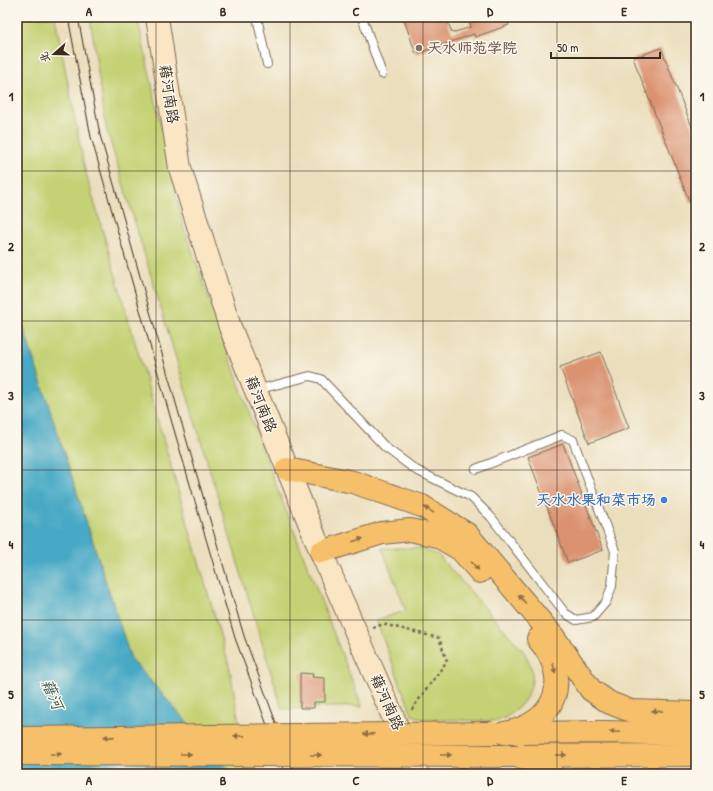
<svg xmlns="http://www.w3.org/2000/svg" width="713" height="791" viewBox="0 0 713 791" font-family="'Patrick Hand','LXGW WenKai TC',sans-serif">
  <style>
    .green { fill: #c4d274; stroke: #807e49 }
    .water { fill: #46a9c5; stroke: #406a72 }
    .building { fill: #da926f }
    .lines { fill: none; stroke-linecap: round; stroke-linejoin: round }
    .lane-casing { stroke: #796955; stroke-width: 10 }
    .secondary-casing { stroke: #796955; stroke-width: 24 }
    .highway-casing { stroke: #796955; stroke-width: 24 }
    .path { stroke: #796955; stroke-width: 2.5; stroke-dasharray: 3 3; stroke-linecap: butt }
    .lane { stroke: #fff; stroke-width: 8 }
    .secondary { stroke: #fbe6c4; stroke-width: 22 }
    .highway { stroke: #f6c06b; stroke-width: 22 }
    .tram { stroke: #3b2a1e; stroke-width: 1 }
    .highway-bridge-casing { stroke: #796955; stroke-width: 24; stroke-linecap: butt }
    .highway-bridge { stroke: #f6c06b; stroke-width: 22 }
    .oneway { fill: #8f6e41 }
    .grid { fill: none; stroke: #3b2a1e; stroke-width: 1; stroke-opacity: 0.55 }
    .education-dot { fill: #8d6e63; stroke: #fbf7ec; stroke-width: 1.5 }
    .shop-dot { fill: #3f7fe0; stroke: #fbf7ec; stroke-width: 1.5 }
    .labels { text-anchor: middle; stroke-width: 3; stroke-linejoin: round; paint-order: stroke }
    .education-label { font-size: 15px; font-weight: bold; fill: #785e54; stroke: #fbf7ec; text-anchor: start }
    .street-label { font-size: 15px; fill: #3b2a1e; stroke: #fbf7ec }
    .shop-label { font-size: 15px; font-weight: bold; fill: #366cbe; stroke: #fbf7ec; text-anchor: end }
    .water-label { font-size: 16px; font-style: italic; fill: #3f5d61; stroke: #fbf7ec }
    .neatline { fill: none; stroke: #3b2a1e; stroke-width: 1.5 }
    .grid-label { font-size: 13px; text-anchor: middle; font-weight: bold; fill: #3b2a1e }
  </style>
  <rect width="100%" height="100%" fill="#fbf7ec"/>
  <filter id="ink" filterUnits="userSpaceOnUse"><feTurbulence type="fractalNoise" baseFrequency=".025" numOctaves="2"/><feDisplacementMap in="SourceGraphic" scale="8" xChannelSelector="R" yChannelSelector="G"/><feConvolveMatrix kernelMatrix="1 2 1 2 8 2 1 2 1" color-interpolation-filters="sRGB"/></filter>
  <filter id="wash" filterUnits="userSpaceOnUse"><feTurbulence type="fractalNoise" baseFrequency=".012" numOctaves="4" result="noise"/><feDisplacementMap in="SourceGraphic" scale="16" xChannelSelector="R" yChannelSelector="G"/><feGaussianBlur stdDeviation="0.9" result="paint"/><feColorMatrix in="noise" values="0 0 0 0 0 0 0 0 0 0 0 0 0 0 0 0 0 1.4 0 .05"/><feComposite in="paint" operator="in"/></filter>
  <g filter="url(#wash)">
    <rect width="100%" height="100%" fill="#ebdebc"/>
    <g class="green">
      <path d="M 17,17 L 55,17 L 85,170 L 230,669 L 248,774 L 233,774 L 131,659 L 17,308 Z"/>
      <path d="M 90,17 L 137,17 L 183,225 L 264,454 L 362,706 L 282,709 L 106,127 Z"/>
      <path d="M 382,548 L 421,548 L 438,555 L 524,652 C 527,658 532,666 532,673 C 534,695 517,713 498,721 L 423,719 L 412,715 L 376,620 L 406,611 Z"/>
    </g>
    <path class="water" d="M 17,308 L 131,659 L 233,774 L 17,774 Z"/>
    <g id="blocks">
      <g class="building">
        <path d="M 403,17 L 446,17 L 452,33 L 471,27 L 468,17 L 522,17 L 508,22 L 509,25 L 475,37 L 474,34 L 416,54 Z"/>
        <path d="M 531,17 L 550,17 L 533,23 Z"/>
        <path d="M 661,48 L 696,137 L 696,200 L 690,203 L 633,58 Z"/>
        <path d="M 601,352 L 629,428 L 589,443 L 560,367 Z"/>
        <path d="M 563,444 L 603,550 L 568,563 L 528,457 Z"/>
        <path d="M 300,673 L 313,674 L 312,677 L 325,678 L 325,702 L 314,702 L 314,708 L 300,708 Z"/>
      </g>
    </g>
  </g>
  <g filter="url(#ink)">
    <use href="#blocks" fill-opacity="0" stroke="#796955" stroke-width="1"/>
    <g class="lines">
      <defs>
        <g id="lane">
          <path d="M 257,17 L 267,64"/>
          <path d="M 362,17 L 382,74"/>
          <path d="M 256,390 L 310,376 L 321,379 L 386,448 L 416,470 L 471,497 L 491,517 L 565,613 L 576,620 L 593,617 L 606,602 L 612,586 L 615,551 L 573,440 L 562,435 L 476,469"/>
        </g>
        <path id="secondary" d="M 157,17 L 180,168 L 230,327 L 321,552 L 418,774"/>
        <g id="highway">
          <path d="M 287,469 L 353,482 L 422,506 L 467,534 L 553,636 L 591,690 L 610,703 L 631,711 L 696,713"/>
          <path d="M 321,552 L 382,533 L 410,530 L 437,536 L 461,550 L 480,572"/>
          <path d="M 504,733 C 556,724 573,679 538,639"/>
          <path d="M 517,733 L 605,732 L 696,734"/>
          <path d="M 494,756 L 696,755"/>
          <path d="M 521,758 L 534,761 L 552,774"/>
        </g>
      </defs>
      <use href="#lane" class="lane-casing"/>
      <use href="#secondary" class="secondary-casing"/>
      <use href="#highway" class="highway-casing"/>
      <path class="path" d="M 373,628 L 383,624 L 439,638 L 447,661 L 412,709 L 409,710"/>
      <use href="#lane" class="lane"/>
      <use href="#secondary" class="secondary"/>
      <use href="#highway" class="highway"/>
      <g class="tram">
        <path d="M 68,17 L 91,137 L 172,423 L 235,638 L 285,774"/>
        <path d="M 78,17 L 100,135 L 181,421 L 244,636 L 295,774"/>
      </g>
      <defs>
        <g id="highway-bridge">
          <path d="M 17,738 L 492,733"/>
          <path d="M 17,754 L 494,756"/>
        </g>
      </defs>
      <use href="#highway-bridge" class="highway-bridge-casing"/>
      <use href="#highway-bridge" class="highway-bridge"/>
    </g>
    <defs><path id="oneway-solid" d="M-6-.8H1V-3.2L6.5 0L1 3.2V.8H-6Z"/></defs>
    <g class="oneway">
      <use href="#oneway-solid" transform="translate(429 510) rotate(-148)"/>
      <use href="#oneway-solid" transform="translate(358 540) rotate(-17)"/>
      <use href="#oneway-solid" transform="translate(475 566) rotate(49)"/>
      <use href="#oneway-solid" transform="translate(522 599) rotate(-130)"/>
      <use href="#oneway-solid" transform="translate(554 668) rotate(78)"/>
      <use href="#oneway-solid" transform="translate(657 711) rotate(-179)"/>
      <use href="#oneway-solid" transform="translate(615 732) rotate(-178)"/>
      <use href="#oneway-solid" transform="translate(369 734) rotate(179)"/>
      <use href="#oneway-solid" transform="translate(239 736) rotate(179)"/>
      <use href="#oneway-solid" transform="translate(109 737) rotate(179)"/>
      <use href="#oneway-solid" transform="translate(56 754)"/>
      <use href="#oneway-solid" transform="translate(186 754)"/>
      <use href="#oneway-solid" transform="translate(316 755)"/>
      <use href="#oneway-solid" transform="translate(446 755)"/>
      <use href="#oneway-solid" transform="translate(561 755)"/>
    </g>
  </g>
  <path class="grid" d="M 156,17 L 156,774M 290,17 L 290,774M 423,17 L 423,774M 557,17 L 557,774M 17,171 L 696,171M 17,321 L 696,321M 17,470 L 696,470M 17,620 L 696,620"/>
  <circle class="education-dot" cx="419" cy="48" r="4"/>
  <circle class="shop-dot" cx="664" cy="500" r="4"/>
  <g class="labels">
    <g class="education-label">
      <text x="427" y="53">天水师范学院</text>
    </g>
    <g class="street-label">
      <text transform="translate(169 94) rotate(82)" y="5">藉河南路</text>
      <text transform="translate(261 404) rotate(68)" y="5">藉河南路</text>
      <text transform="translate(387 702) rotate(66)" y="5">藉河南路</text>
    </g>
    <g class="shop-label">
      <text x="656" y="505">天水水果和菜市场</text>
    </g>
    <g class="water-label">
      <text transform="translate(53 694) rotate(66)" y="6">藉河</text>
    </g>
  </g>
  <rect width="713" height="791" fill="none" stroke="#fbf7ec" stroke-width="44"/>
  <g transform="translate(54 54) rotate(250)" stroke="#fbf7ec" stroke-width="3" paint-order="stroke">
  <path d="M0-3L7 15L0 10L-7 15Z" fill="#3b2a1e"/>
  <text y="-6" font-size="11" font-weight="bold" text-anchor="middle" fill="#3b2a1e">北</text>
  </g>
  <path d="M551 52v6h109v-6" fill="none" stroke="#3b2a1e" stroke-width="2"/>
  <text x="557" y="52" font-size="12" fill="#3b2a1e" stroke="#fbf7ec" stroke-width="3" paint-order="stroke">50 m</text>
  <rect x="22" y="22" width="669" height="747" class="neatline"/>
  <g class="grid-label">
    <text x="89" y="16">A</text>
    <text x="223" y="16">B</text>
    <text x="356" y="16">C</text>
    <text x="490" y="16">D</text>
    <text x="624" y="16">E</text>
    <text x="11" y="101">1</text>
    <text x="702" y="101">1</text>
    <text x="11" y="251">2</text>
    <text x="702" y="251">2</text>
    <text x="11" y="400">3</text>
    <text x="702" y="400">3</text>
    <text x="11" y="549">4</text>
    <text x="702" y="549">4</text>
    <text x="11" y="699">5</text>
    <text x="702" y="699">5</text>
    <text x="89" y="785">A</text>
    <text x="223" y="785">B</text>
    <text x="356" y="785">C</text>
    <text x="490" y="785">D</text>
    <text x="624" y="785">E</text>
  </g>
</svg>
